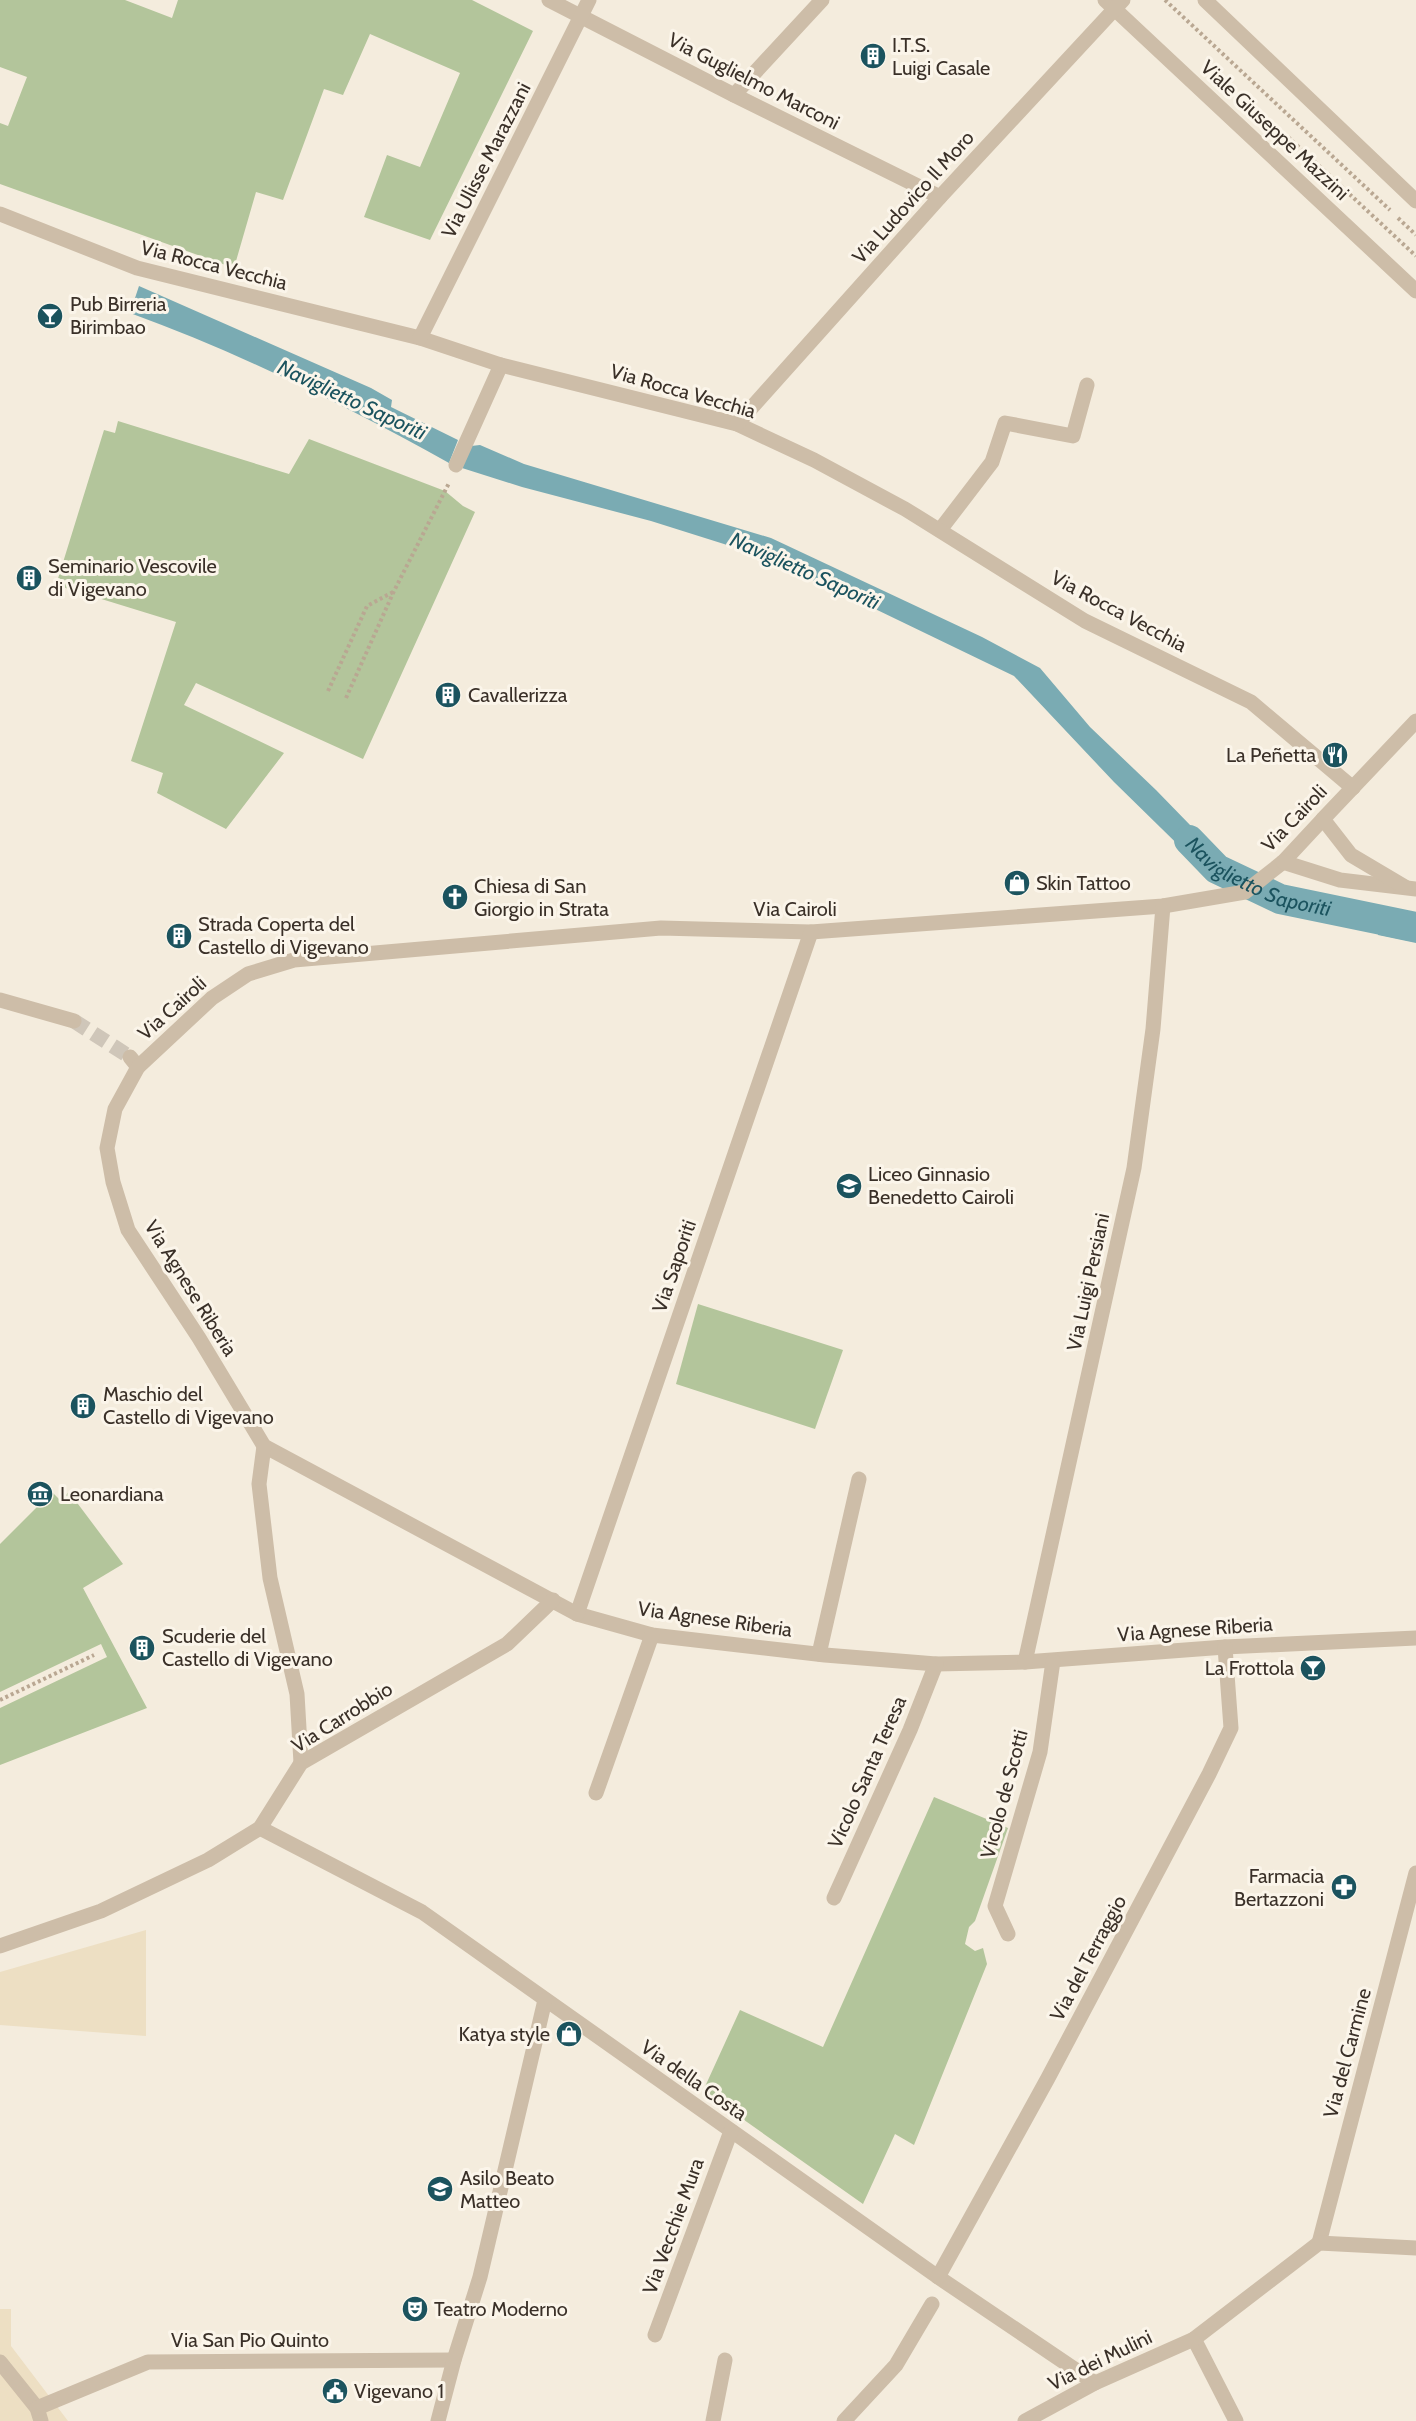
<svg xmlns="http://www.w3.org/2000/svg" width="1416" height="2421" viewBox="0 0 1416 2421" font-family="Cabin,sans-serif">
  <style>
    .green { fill: #b3c59b }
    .plaza { fill: #eddfc3 }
    .water { fill: #7aabb3 }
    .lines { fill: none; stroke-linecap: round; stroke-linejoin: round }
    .canal { stroke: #7aabb3; stroke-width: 30 }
    .pedestrian-tunnel { stroke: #cfc6b9; stroke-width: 15; stroke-dasharray: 15 8; stroke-linecap: butt }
    .path { stroke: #b9a792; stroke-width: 4; stroke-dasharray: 3 3; stroke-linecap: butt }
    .service { stroke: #cdbda8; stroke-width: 15 }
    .pedestrian { stroke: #cdbda8; stroke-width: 15 }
    .minor { stroke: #cdbda8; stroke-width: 15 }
    .tertiary { stroke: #cdbda8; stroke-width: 15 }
    .labels { text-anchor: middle; stroke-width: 6; stroke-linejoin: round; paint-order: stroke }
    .poi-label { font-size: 20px; fill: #3a3028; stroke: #fbf5ea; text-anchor: start }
    .street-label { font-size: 20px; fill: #3a3028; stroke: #fbf5ea }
    .water-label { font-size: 21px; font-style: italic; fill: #1b535e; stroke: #fbf5ea }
  </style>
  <rect width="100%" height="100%" fill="#f4ecdd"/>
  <g class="green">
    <path d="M 0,0 L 125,0 L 172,18 L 178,0 L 472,0 L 533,31 L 430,240 L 364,217 L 387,155 L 420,167 L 460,73 L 370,34 L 343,95 L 324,89 L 283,200 L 256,192 L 234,268 L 0,184 L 0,123 L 8,126 L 27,77 L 0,67 Z"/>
    <path d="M 118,421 L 289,474 L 309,439 L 445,491 L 463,506 L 475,512 L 363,759 L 196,683 L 184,705 L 284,753 L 226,829 L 157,793 L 163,773 L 131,761 L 176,622 L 56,585 L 104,430 L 115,433 Z"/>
    <path d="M 698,1304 L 843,1350 L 815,1429 L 676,1384 Z"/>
    <path d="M 52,1492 L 60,1500 L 69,1492 L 123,1564 L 83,1588 L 147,1708 L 0,1765 L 0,1708 L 107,1657 L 101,1644 L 0,1692 L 0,1544 Z"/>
    <path d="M 934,1797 L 1008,1828 L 975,1921 L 969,1927 L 965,1944 L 975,1951 L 983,1948 L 987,1964 L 914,2145 L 895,2134 L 863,2204 L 703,2091 L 740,2010 L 823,2047 Z"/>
  </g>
  <g class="plaza">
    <path d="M 146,1930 L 146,2036 L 0,2025 L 0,1972 Z"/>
    <path d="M 0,2309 L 11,2309 L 11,2346 L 68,2421 L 0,2421 Z"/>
  </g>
  <g class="water">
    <path d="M 139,286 L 371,388 L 392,400 L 391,407 L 458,440 L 449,463 C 347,406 240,353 130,313 Z"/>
    <path d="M 480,445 L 524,464 L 771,538 L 982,637 L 1040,668 L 1090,727 L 1156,790 L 1226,862 L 1209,875 L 1114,782 L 1014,676 L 842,593 L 743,550 L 651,521 L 522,487 L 462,468 L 471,446 Z"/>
    <path d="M 1289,893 L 1359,903 L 1360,923 L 1270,907 Z"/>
    <path d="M 1381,908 L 1416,915 L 1416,943 L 1378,935 L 1377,926 Z"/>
  </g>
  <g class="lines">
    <path class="canal" id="s1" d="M 1189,840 L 1217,869 L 1280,899 L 1416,927"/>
    <path class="pedestrian-tunnel" d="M 74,1021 L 130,1057"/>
    <g class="path">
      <path d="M 1165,0 L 1390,210"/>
      <path d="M 1288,137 L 1416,256"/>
      <path d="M 1398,218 L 1416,235"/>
      <path d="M 328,691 L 367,606 L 393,592"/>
      <path d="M 346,698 L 394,591 L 449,483"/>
      <path d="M 0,1700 L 94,1655"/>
    </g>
    <g class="service">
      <path d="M 734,95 L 822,0"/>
      <path d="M 456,465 L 501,365"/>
      <path d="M 940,530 L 992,462 L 1005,423 L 1073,436 L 1087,385"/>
    </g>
    <g class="pedestrian">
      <path d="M 0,1000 L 74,1021"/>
      <path d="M 130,1057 L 138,1067"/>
      <path d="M 844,2421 L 896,2365 L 932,2304"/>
    </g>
    <g class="minor">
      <path d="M 549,0 L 734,95 L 940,197"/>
      <path d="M 1105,0 L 1416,291"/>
      <path d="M 0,214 L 137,268 L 420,338 L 501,365 L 737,424 L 814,460 L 905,509 L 1085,621 L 1251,702 L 1353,788"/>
      <path d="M 420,338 L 589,0"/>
      <path d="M 737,424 L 940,197 L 1123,0"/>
      <path d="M 1323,819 L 1283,862 L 1245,892 L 1163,906 L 811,932 L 661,928 L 294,960 L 248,974 L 212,998 L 138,1067 L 115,1109 L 107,1148 L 113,1182 L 128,1230 L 199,1338 L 264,1446 L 577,1614 L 652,1635 L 825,1655 L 936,1664 L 1025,1662 L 1225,1647 L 1416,1638"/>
      <path d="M 264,1446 L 259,1484 L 270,1578 L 297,1694 L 301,1763"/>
      <path d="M 577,1614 L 811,932"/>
      <path d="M 819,1654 L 859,1479"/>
      <path d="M 1025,1662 L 1134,1168 L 1153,1029 L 1163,906"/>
      <path d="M 596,1793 L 652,1635"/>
      <path d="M 260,1828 L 422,1912 L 938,2277 L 1095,2383"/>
      <path d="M 834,1898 L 910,1730 L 936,1664"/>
      <path d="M 1008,1934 L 995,1906 L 1040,1752 L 1053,1661"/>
      <path d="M 0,1946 L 101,1911 L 208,1860 L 260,1828 L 301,1763 L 507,1644 L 553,1600"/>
      <path d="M 1319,2243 L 1416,1873"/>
      <path d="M 938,2277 L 1048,2078 L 1209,1774 L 1231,1728 L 1225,1647"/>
      <path d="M 655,2335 L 731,2131"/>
      <path d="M 1194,2339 L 1236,2421"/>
      <path d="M 0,2362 L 37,2408 L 41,2421"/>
      <path d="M 37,2408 L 148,2362 L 454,2360"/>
      <path d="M 438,2421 L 454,2360 L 480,2277 L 545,2000"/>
      <path d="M 713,2421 L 725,2360"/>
      <path d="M 1025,2421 L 1095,2383 L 1194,2339 L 1319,2243 L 1416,2248"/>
    </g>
    <g class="tertiary">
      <path d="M 1205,0 L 1416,201"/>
      <path d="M 1283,862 L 1340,880 L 1416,889"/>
      <path d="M 1405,887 L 1351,855 L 1323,819 L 1416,721"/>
    </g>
  </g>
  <defs>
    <symbol id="building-disc" viewBox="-11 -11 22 22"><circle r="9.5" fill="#1b535e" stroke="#fbf5ea"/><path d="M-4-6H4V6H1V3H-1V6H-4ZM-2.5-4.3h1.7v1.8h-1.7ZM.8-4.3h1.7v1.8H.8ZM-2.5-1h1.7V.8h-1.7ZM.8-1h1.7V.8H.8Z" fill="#fff"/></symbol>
    <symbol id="bar-disc" viewBox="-11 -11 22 22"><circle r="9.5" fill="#1b535e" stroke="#fbf5ea"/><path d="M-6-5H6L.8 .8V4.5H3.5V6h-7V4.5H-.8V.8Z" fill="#fff"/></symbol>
    <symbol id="restaurant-disc" viewBox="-11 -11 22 22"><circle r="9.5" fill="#1b535e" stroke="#fbf5ea"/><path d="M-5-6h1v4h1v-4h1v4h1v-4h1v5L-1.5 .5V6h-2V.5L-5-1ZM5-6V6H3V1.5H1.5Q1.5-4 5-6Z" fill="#fff"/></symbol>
    <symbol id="shop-disc" viewBox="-11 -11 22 22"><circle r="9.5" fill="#1b535e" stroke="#fbf5ea"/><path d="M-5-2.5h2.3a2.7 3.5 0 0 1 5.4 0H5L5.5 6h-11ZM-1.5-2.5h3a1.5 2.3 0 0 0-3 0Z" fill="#fff"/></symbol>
    <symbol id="church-disc" viewBox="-11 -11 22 22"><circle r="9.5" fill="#1b535e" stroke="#fbf5ea"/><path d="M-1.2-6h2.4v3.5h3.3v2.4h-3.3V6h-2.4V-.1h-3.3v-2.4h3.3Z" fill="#fff"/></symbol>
    <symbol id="school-disc" viewBox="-11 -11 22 22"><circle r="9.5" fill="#1b535e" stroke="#fbf5ea"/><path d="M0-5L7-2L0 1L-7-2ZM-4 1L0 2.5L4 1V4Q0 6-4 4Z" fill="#fff"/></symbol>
    <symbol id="museum-disc" viewBox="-11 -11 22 22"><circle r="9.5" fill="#1b535e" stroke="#fbf5ea"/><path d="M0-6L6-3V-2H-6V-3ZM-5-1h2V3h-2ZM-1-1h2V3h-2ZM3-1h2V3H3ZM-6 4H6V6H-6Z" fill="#fff"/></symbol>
    <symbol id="pharmacy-disc" viewBox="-11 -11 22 22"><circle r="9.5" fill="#1b535e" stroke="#fbf5ea"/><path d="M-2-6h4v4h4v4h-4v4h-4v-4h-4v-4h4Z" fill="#fff"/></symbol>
    <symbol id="theatre-disc" viewBox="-11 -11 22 22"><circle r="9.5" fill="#1b535e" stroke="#fbf5ea"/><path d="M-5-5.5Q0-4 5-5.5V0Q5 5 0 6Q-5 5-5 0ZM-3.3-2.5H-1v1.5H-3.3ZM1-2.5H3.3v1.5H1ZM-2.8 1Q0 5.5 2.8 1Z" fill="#fff"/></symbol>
    <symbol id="civic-disc" viewBox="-11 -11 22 22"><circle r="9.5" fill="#1b535e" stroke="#fbf5ea"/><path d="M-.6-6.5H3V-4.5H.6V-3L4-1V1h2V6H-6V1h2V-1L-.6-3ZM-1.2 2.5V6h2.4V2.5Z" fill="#fff"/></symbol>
  </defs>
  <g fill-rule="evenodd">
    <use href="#building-disc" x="858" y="41" width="30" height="30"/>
    <use href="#bar-disc" x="35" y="301" width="30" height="30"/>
    <use href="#building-disc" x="14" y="563" width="30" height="30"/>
    <use href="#building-disc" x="433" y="680" width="30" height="30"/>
    <use href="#restaurant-disc" x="1320" y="740" width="30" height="30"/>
    <use href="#shop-disc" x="1002" y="868" width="30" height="30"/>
    <use href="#church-disc" x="440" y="882" width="30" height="30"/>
    <use href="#building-disc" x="164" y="921" width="30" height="30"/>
    <use href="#school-disc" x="834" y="1171" width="30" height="30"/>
    <use href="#building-disc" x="68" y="1391" width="30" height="30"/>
    <use href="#museum-disc" x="25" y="1479" width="30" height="30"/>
    <use href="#building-disc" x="127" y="1633" width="30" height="30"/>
    <use href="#bar-disc" x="1298" y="1653" width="30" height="30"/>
    <use href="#pharmacy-disc" x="1329" y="1872" width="30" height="30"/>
    <use href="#shop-disc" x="554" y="2019" width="30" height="30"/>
    <use href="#school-disc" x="425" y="2174" width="30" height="30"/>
    <use href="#theatre-disc" x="400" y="2294" width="30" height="30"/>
    <use href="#civic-disc" x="320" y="2376" width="30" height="30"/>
  </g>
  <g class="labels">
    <g class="poi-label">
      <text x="892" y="52">I.T.S.<tspan x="892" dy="23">Luigi Casale</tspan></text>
      <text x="70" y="311">Pub Birreria<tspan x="70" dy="23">Birimbao</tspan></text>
      <text x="48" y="573">Seminario Vescovile<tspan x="48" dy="23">di Vigevano</tspan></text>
      <text x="468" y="702">Cavallerizza</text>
      <text x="1316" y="762" text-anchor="end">La Peñetta</text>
      <text x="1036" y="890">Skin Tattoo</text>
      <text x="474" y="893">Chiesa di San<tspan x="474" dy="23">Giorgio in Strata</tspan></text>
      <text x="198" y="931">Strada Coperta del<tspan x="198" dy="23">Castello di Vigevano</tspan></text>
      <text x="868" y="1181">Liceo Ginnasio<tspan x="868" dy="23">Benedetto Cairoli</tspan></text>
      <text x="103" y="1401">Maschio del<tspan x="103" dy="23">Castello di Vigevano</tspan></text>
      <text x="60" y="1501">Leonardiana</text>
      <text x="162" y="1643">Scuderie del<tspan x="162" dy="23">Castello di Vigevano</tspan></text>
      <text x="1294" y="1675" text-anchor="end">La Frottola</text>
      <text x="1324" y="1883" text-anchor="end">Farmacia<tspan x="1324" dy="23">Bertazzoni</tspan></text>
      <text x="550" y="2041" text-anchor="end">Katya style</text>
      <text x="460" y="2185">Asilo Beato<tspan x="460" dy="23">Matteo</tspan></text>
      <text x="434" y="2316">Teatro Moderno</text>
      <text x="354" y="2398">Vigevano 1</text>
    </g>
    <g class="street-label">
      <text transform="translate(754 81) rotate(27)" y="7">Via Guglielmo Marconi</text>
      <text transform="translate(1275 130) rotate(43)" y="7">Viale Giuseppe Mazzini</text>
      <text transform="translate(486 160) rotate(-63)" y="7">Via Ulisse Marazzani</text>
      <text transform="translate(913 197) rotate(-48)" y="7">Via Ludovico Il Moro</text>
      <text transform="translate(214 265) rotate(14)" y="7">Via Rocca Vecchia</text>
      <text transform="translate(683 391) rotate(16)" y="7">Via Rocca Vecchia</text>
      <text transform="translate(1119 611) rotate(28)" y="7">Via Rocca Vecchia</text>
      <text transform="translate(1294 818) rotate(-46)" y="7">Via Cairoli</text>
      <text x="795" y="916">Via Cairoli</text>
      <text transform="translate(172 1008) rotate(-42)" y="7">Via Cairoli</text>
      <text transform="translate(674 1266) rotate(-71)" y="7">Via Saporiti</text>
      <text transform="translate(1088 1282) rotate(-78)" y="7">Via Luigi Persiani</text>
      <text transform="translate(191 1288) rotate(58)" y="7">Via Agnese Riberia</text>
      <text transform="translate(715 1619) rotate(8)" y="7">Via Agnese Riberia</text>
      <text transform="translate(1195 1629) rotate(-4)" y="7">Via Agnese Riberia</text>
      <text transform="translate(342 1717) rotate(-32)" y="7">Via Carrobbio</text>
      <text transform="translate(867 1772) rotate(-66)" y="7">Vicolo Santa Teresa</text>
      <text transform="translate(1004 1794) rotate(-75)" y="7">Vicolo de Scotti</text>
      <text transform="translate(1088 1958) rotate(-62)" y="7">Via del Terraggio</text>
      <text transform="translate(1347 2053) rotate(-75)" y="7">Via del Carmine</text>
      <text transform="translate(694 2080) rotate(35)" y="7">Via della Costa</text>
      <text transform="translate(673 2226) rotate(-70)" y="7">Via Vecchie Mura</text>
      <text x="250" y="2347">Via San Pio Quinto</text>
      <text transform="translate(1100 2360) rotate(-26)" y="7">Via dei Mulini</text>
    </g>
    <g class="water-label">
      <text transform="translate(352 400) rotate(25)" y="7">Naviglietto Saporiti</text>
      <text transform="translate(805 571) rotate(24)" y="7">Naviglietto Saporiti</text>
      <text dy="7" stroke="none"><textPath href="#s1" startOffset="81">Naviglietto Saporiti</textPath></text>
    </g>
  </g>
</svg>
